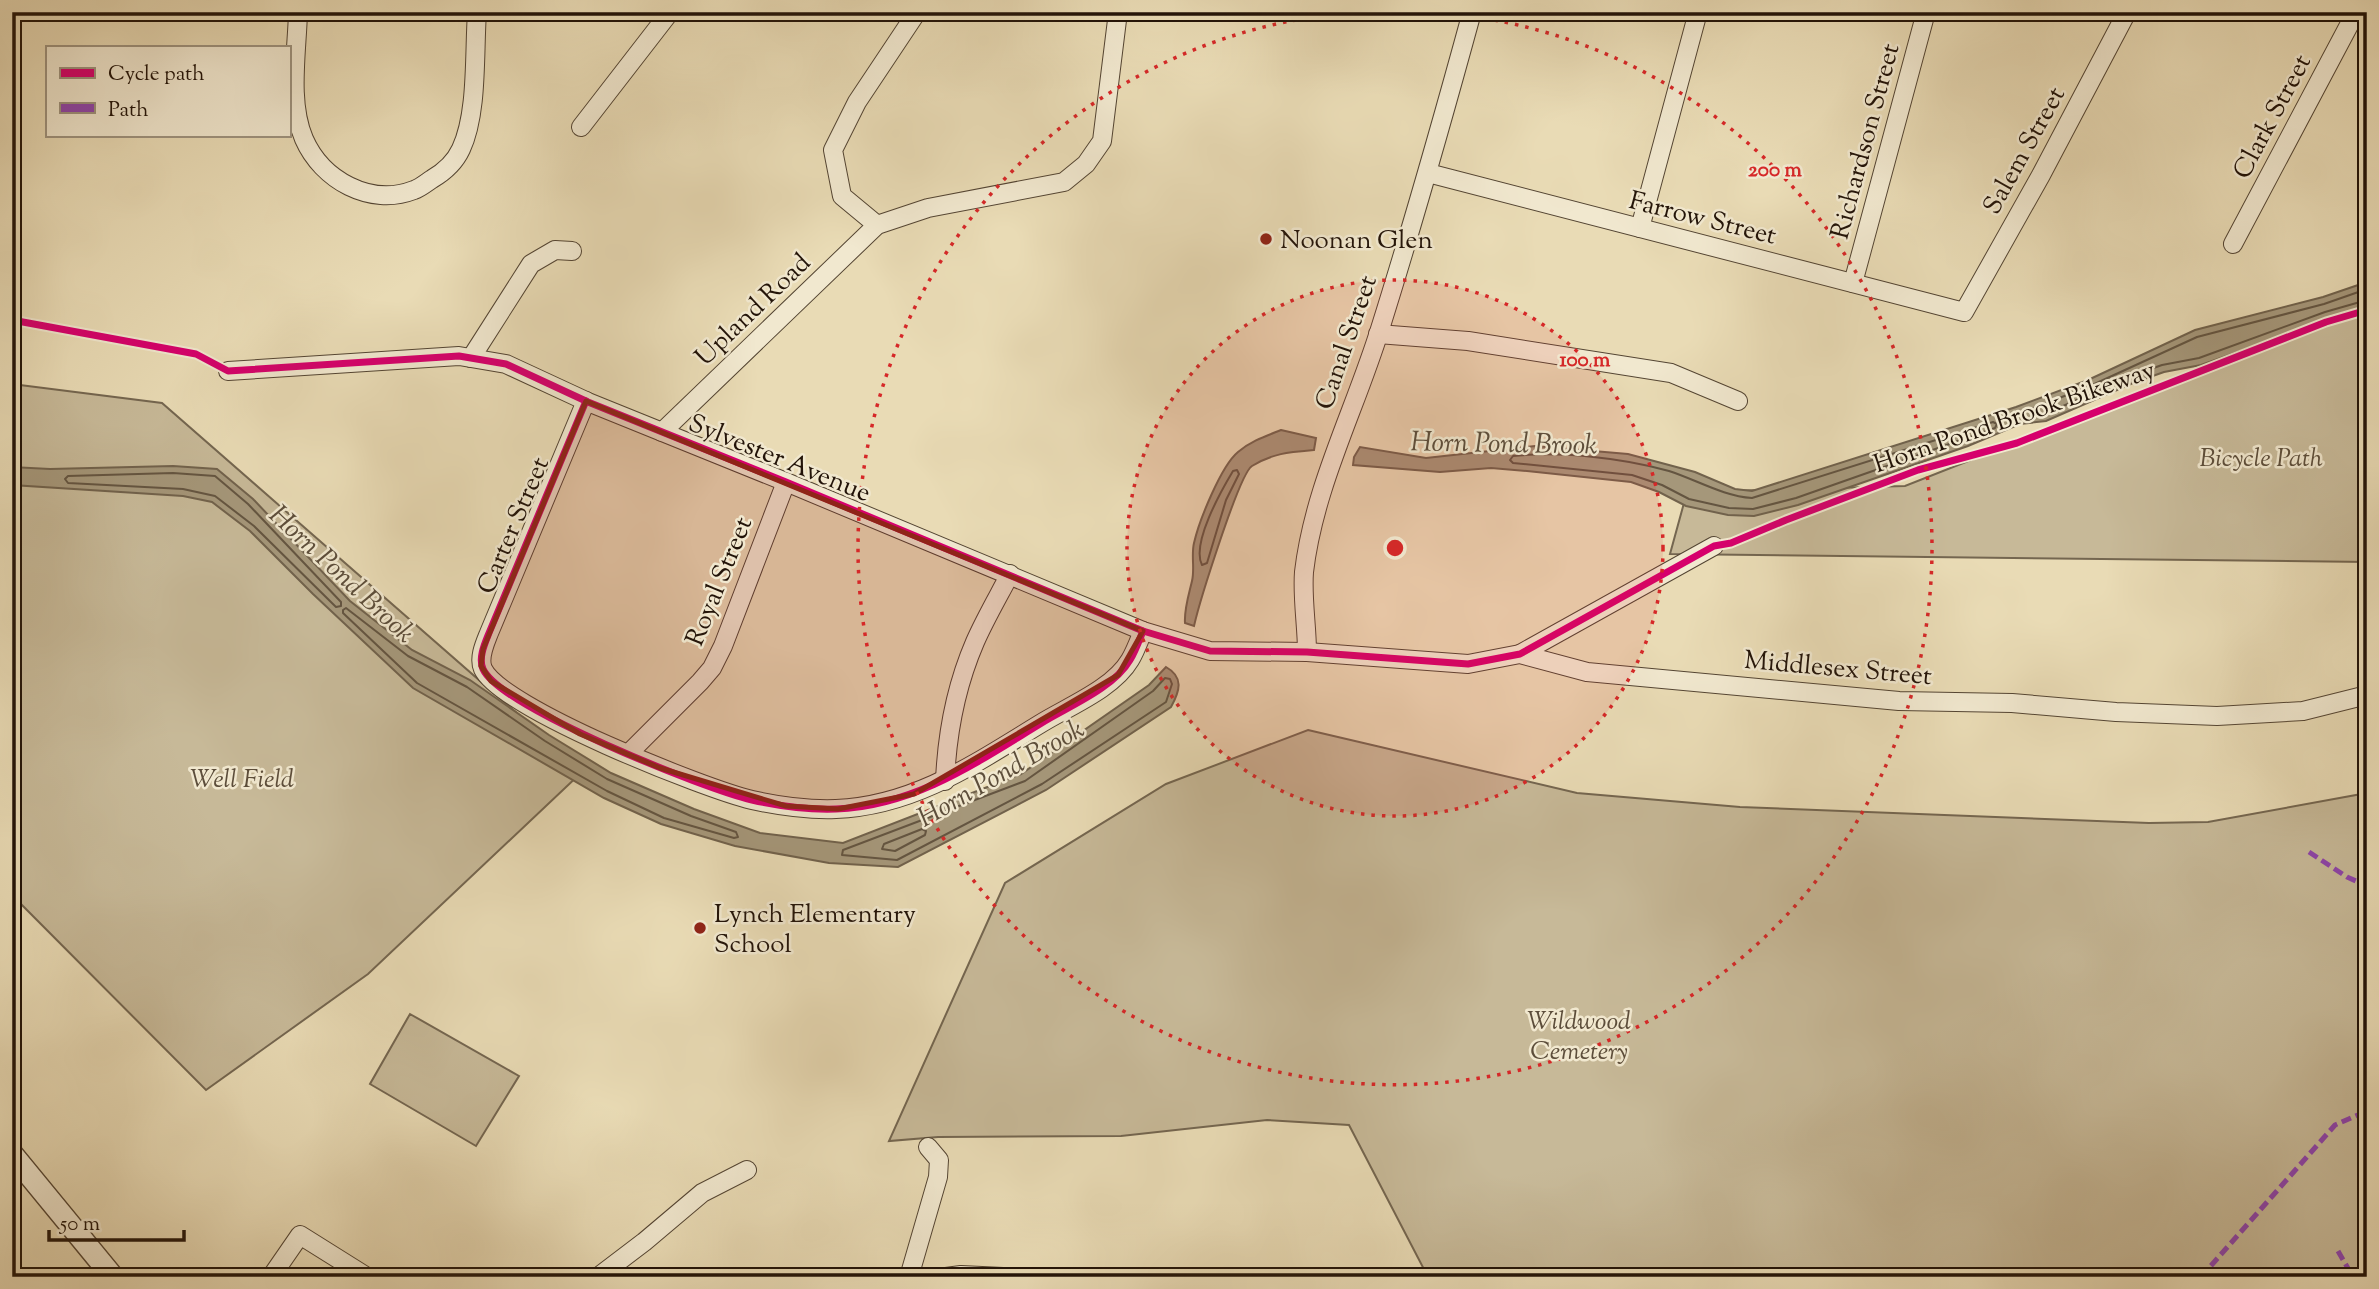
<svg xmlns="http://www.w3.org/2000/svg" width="2379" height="1289" viewBox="0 0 2379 1289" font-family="'Sorts Mill Goudy',serif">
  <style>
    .green { fill: #c7b998; stroke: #746650; stroke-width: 2 }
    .water { fill: #a5977a; stroke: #71624c; stroke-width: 2 }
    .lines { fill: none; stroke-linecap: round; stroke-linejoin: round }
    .shore { stroke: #645541; stroke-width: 2 }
    .minor-casing { stroke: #544533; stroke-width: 20 }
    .tertiary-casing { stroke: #544533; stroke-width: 24 }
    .minor { stroke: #f1e8cf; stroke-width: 18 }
    .tertiary { stroke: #f1e8cf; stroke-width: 21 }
    .quiet { stroke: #8e44ad; stroke-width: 5; stroke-dasharray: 10 5; stroke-linecap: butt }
    .cycleway-casing { stroke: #f1e8cf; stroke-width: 11 }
    .cycleway { stroke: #d6006c; stroke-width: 7 }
    .marked { fill: #8f2418; fill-opacity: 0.2; stroke: #8f2418; stroke-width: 5; stroke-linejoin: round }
    .ring { fill: none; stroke: #d62828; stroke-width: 3.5; stroke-dasharray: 3.5 7 }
    .poi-dot { fill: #8f2418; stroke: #f1e8cf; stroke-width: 2.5 }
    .labels { text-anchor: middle; stroke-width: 5; stroke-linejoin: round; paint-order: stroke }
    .street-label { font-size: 26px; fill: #221308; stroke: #f1e8cf }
    .poi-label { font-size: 26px; fill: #221308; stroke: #f1e8cf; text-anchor: start }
    .park-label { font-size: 26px; font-style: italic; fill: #5c4d3a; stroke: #f1e8cf }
    .water-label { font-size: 28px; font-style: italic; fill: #5d4e3b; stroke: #f1e8cf }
    .centre { fill: #d62828; stroke: #f1e8cf; stroke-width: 3.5 }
    .ring-label { font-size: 21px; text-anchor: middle; font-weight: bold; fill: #d62828; stroke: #f1e8cf; stroke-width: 5; stroke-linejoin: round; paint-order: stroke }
  </style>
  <rect width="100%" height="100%" fill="#e9dbb5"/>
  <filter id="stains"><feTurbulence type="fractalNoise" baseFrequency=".00286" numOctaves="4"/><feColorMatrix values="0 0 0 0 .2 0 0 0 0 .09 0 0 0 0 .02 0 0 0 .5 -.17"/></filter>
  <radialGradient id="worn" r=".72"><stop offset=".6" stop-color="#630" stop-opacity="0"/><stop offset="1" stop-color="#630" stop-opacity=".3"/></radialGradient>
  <g class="green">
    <path d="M 2367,304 L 2367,562 L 1670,554 L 1687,492 L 1905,486 Z"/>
    <path d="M 12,384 L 162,403 L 583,771 L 368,974 L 206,1090 L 12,895 Z"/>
    <path d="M 1308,730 L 1577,793 L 1740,807 L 2149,823 L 2208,822 L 2367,793 L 2367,1277 L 1428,1277 L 1349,1125 L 1267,1120 L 1121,1136 L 938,1137 L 889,1141 L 1005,883 L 1166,784 Z"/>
    <path d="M 410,1014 L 519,1076 L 476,1146 L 370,1084 Z"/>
  </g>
  <g class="water">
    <path d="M 2367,282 L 2367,306 L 2201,365 L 2164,372 L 2133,383 L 2046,421 L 2020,424 L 1968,446 L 1798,505 L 1754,516 L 1728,515 L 1686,506 L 1659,492 L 1631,482 L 1527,471 L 1491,468 L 1440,472 L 1353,465 L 1354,457 L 1360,447 L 1426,458 L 1535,446 L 1628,454 L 1695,472 L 1735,489 L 1752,491 L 2016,407 L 2088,380 L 2195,330 L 2323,297 Z"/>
    <path d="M 1281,430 L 1316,438 L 1314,450 C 1290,452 1273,453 1252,466 C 1239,474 1199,604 1194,626 L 1185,623 C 1184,609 1189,594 1192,581 C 1195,569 1191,555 1194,543 C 1199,521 1221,466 1238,452 C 1251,441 1266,436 1281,430 Z"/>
    <path d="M 173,466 L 217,469 L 253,499 L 350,601 L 412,650 L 470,680 L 549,735 L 611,773 L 694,809 L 760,833 L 843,843 L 1021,774 L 1149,685 L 1166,667 C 1184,677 1180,691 1171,707 L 1046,790 L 898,867 L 829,863 L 735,846 L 661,824 L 604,798 L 413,688 L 313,594 L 250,531 L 212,502 L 183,496 L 12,485 L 12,467 L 50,469 Z"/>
  </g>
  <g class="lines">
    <g class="shore">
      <path d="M 2367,289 L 2324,304 L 2197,337 L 2090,386 L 2031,409 L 2030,413 L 2033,415 L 2045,414 L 2131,376 L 2162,365 L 2199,358 L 2325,312 L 2367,300"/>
      <path d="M 1993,422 L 1997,424 L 1995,428 L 1796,498 L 1753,509 L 1729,508 L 1689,499 L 1662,485 L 1632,475 L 1513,463 L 1510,460 L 1513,456 C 1560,451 1623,458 1669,471 C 1697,480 1723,496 1752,498 Z"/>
      <path d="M 1237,470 L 1239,474 L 1226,500 L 1207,563 L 1202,565 C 1191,544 1221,491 1233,471 Z"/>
      <path d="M 173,473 L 215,476 L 248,504 L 341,602 L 341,606 L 336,607 L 254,526 L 215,496 L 183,489 L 68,483 L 65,479 L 68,476 Z"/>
      <path d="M 346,608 L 408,656 L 467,687 L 545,741 L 607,779 L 691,816 L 736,832 L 738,837 L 734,838 L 664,818 L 607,791 L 417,683 L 343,613 L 343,610 Z"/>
      <path d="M 1165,678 L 1170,679 L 1172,684 L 1166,702 L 1042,784 L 897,860 L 842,855 L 843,850 L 1025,781 L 1153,691 Z"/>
      <path d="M 922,829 L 926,831 L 925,835 L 895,851 L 882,849 L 884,844 Z"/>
    </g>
    <defs>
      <g id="minor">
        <path d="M 298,12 C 297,52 288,102 304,139 C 322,180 370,207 414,190 C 420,188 426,183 432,179 C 444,172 455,162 461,149 C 478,113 474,53 477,12"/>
        <path d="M 581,127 L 670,12"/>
        <path d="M 1428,173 L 1964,312 L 2041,175 L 2127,12"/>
        <path d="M 877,225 L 842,196 L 833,150 L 857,102 L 917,12"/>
        <path d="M 1640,228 L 1698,12"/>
        <path d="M 2233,244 L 2356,12"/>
        <path d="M 1853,283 L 1926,12"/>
        <path d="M 1378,334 L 1468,341 L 1671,373 L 1738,401"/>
        <path d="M 471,358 L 531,264 L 555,250 L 572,251"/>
        <path d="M 228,371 L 459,356 L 506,364 L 588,402 L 786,482 L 1143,631 L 1210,651 L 1307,652 L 1468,664 L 1520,654 L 1587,672 L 1899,701 L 2012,703 L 2116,712 L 2217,716 L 2303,711 L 2367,695"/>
        <path d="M 586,401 L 489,633 C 485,643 478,658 483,669 C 501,708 705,789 752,800 C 779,806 809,810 836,809 C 914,806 976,763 1040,724 C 1067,707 1113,689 1130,660 C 1135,652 1139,641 1143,631"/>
        <path d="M 662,432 L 877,225 L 928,208 L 1064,182 L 1086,164 L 1102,141 L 1118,12"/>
        <path d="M 1307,652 C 1307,626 1302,598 1304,572 C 1314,487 1355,410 1380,329 C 1413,224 1443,118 1472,12"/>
        <path d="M 1520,654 L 1714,546"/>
        <path d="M 629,753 L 700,682 L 712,668 L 723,646 L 786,482"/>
        <path d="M 945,781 C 947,733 956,686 975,642 C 985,619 998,597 1010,574"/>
        <path d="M 271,1277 L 300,1235 L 367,1277"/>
        <path d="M 598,1277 L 644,1242 L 702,1193 L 747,1170"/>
        <path d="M 909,1277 L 938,1177 L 939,1160 L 928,1147"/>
        <path d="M 946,1277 L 961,1275 L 1003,1277"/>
      </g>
      <path id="tertiary" d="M 12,1154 L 113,1277"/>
    </defs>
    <use href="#minor" class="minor-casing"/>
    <use href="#tertiary" class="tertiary-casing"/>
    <use href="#minor" class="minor"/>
    <use href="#tertiary" class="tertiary"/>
    <g class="quiet">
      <path d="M 2309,852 L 2347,877 L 2367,886"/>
      <path d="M 2338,1251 L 2353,1277"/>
      <path d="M 2201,1277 L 2335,1125 L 2367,1111"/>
    </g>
    <defs>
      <g id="cycleway">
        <path d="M 12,320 L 196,354 L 228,371 L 459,356 L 506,364 L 588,402 L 786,482 L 1143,631 L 1210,651 L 1307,652 L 1468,664 L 1520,654 L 1714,546 L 1731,543 L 1786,520 L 1918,470 L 2017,443 L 2326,322 L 2367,310"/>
        <path d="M 586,401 L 489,633 C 485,643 478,658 483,669 C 501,708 705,789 752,800 C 779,806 809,810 836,809 C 914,806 976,763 1040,724 C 1067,707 1113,689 1130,660 C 1135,652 1139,641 1143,631"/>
      </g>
    </defs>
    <use href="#cycleway" class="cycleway-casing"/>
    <use href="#cycleway" class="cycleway"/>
  </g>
  <path class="marked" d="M 586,401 L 1143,631 L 1118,675 L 914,794 L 838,809 L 786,806 L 660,768 L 580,734 L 491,681 L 481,666 L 483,649 Z"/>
  <circle cx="1395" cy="548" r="268" fill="#d62828" fill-opacity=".12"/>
  <g class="ring">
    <circle cx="1395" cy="548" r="268"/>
    <path d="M1432 12A537 537 0 1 1 1358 12"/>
  </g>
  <g class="poi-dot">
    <circle cx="1266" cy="239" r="7"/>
    <circle cx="700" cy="928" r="7"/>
  </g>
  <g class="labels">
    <g class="street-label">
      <text transform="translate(2271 116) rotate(-62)" y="9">Clark Street</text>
      <text transform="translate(1864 141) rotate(-75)" y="9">Richardson Street</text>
      <text transform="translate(2023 150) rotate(-61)" y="9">Salem Street</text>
      <text transform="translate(1703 217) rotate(14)" y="9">Farrow Street</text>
      <text transform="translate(752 309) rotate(-44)" y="9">Upland Road</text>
      <text transform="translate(1345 342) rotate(-71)" y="9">Canal Street</text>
      <text transform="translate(2014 416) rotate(-19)" y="9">Horn Pond Brook Bikeway</text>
      <text transform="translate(780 457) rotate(22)" y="9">Sylvester Avenue</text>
      <text transform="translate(512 525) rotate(-67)" y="9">Carter Street</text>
      <text transform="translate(718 581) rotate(-68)" y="9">Royal Street</text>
      <text transform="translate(1838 667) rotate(5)" y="9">Middlesex Street</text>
    </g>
    <g class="poi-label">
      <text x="1280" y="248">Noonan Glen</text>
      <text x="714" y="922">Lynch Elementary<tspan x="714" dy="30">School</tspan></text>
    </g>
    <g class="park-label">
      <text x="2261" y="466">Bicycle Path</text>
      <text x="242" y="787">Well Field</text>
      <text x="1579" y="1029">Wildwood<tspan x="1579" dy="30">Cemetery</tspan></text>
    </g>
    <g class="water-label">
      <text transform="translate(1504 442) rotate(1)" y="10">Horn Pond Brook</text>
      <text transform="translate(343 573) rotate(43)" y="10">Horn Pond Brook</text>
      <text transform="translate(1000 772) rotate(-30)" y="10">Horn Pond Brook</text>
    </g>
  </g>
  <circle cx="1395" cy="548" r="10" class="centre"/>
  <g class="ring-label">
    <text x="1775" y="176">200 m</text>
    <text x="1585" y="366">100 m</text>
  </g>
  <rect width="2379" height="1289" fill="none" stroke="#e9dbb5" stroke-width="42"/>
  <rect x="14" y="14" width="2351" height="1261" fill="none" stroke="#221308" stroke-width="3.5"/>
  <rect x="21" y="21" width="2337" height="1247" fill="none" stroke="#221308" stroke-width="2"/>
  <rect x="46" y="46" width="245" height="91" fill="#f1e8cf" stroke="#9e937f" stroke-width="2"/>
  <rect x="60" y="68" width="35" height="10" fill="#d6006c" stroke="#9e937f" stroke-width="2"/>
  <text x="108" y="80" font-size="21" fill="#221308">Cycle path</text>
  <rect x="60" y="103" width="35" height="10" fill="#8e44ad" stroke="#9e937f" stroke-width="2"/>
  <text x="108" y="116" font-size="21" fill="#221308">Path</text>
  <path d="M49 1230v10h135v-10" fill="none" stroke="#221308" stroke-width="3.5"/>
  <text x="60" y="1230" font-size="21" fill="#221308" stroke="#f1e8cf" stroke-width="5" paint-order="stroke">50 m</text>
  <rect width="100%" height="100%" filter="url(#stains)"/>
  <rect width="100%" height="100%" fill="url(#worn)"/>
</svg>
